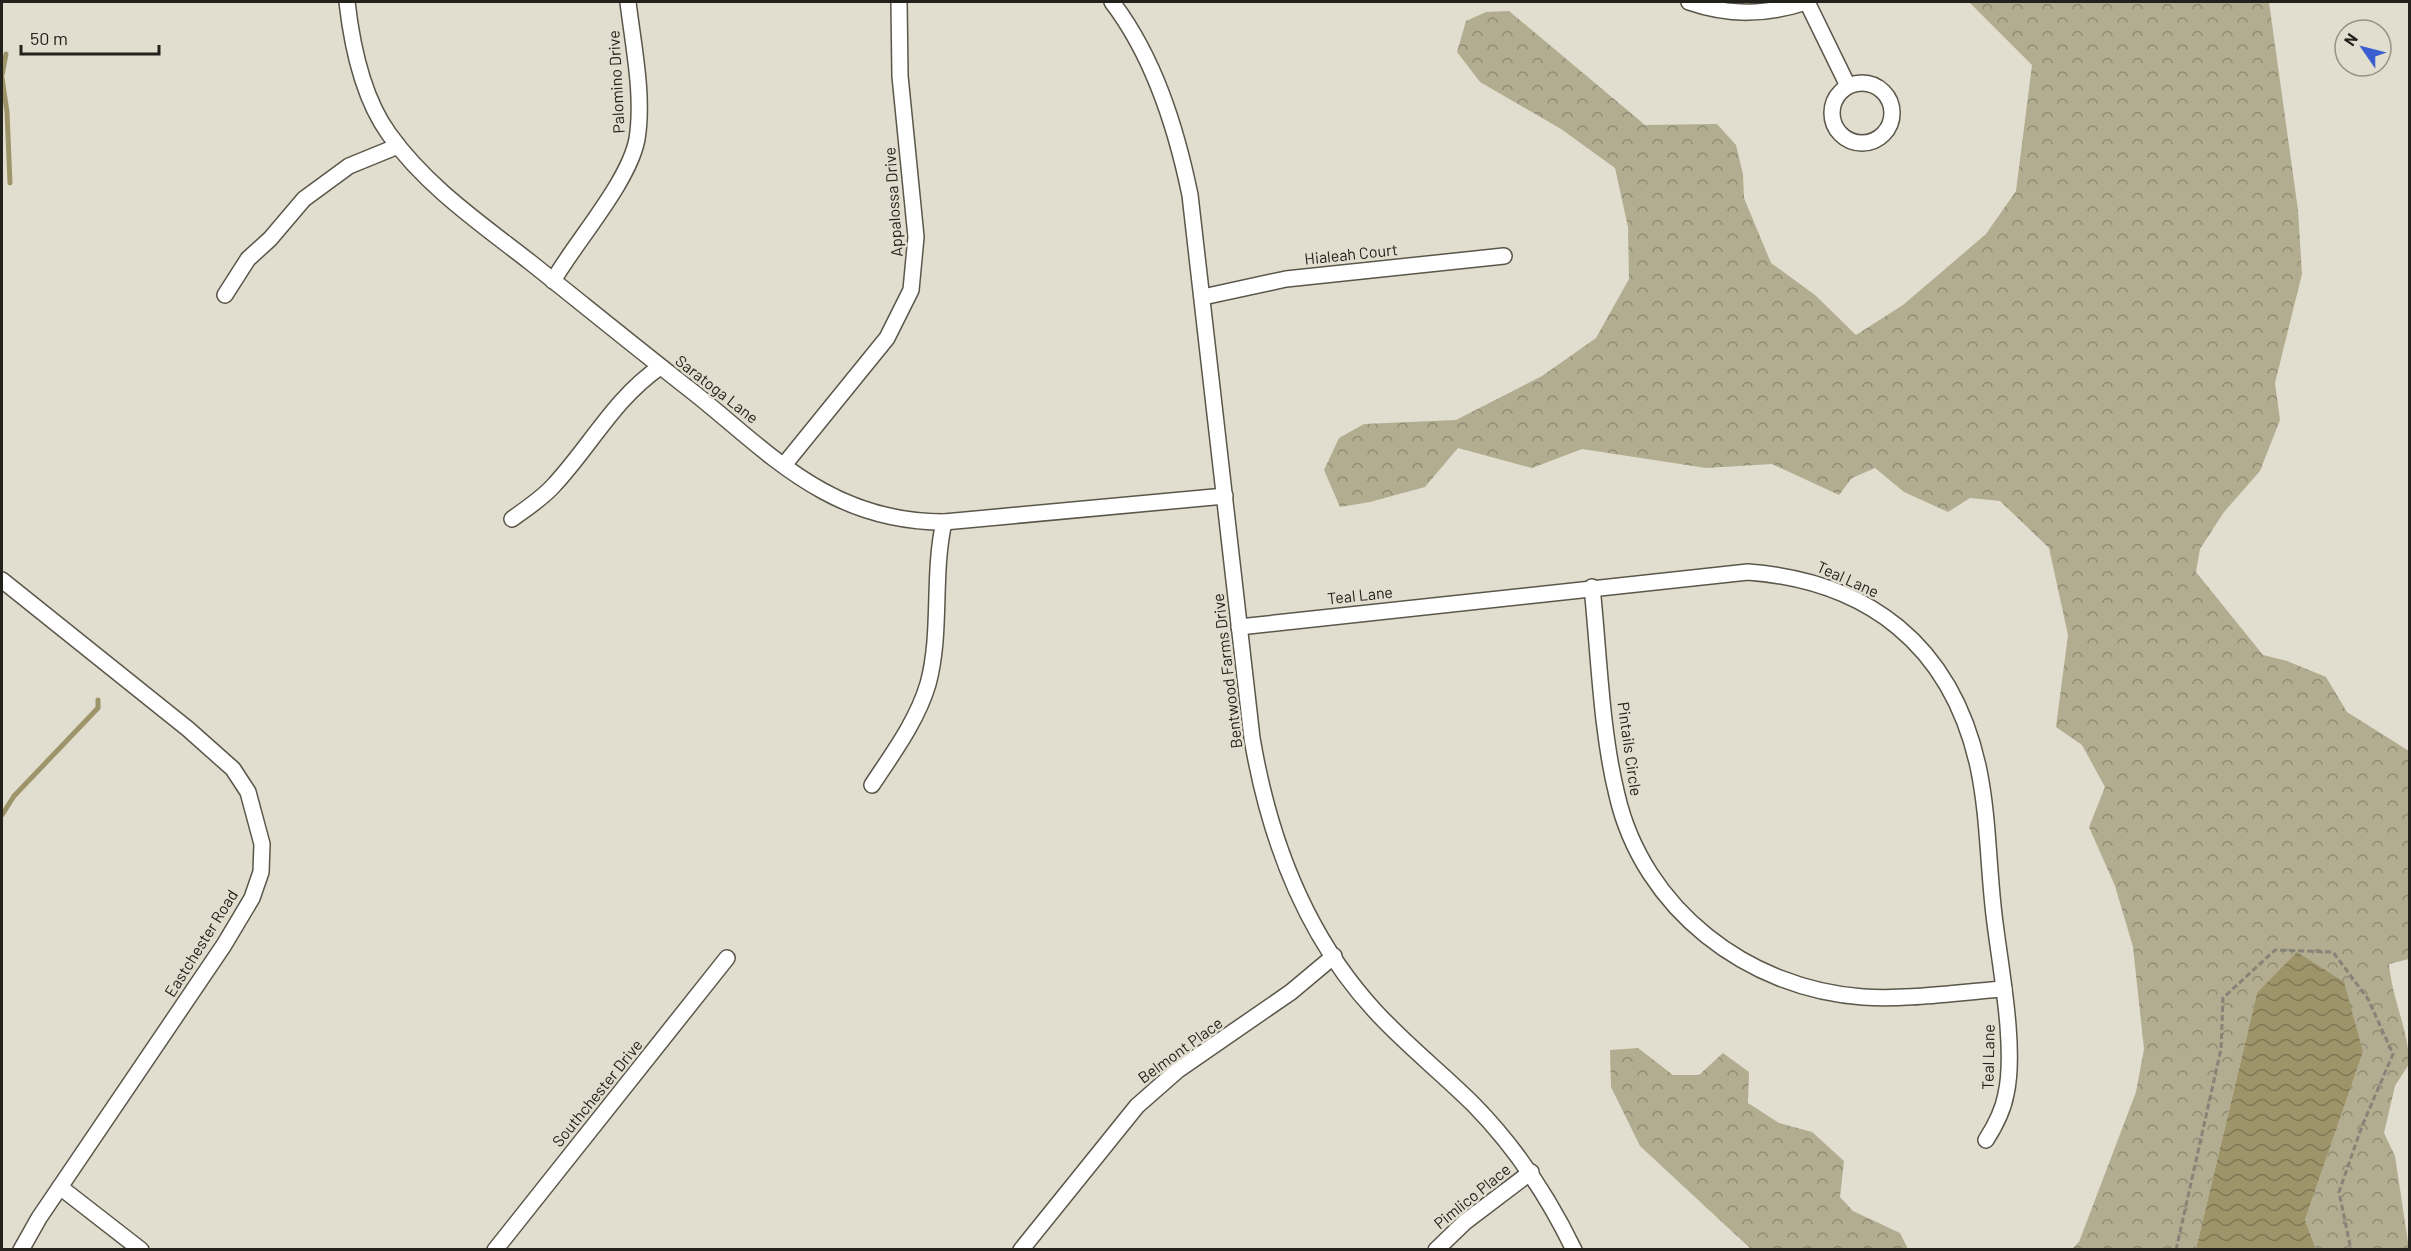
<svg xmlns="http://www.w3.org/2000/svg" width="2411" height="1251" viewBox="0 0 2411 1251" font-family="Barlow,sans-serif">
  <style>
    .forest { fill: url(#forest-crowns) }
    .water { fill: url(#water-waves) }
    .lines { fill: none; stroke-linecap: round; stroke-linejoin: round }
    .stream { stroke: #9d946a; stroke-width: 5 }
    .minor-casing { stroke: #5a574a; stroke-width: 18 }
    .path { stroke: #868378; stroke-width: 3; stroke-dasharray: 6 3; stroke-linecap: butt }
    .minor { stroke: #fff; stroke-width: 15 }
    .labels { text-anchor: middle; stroke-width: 5; stroke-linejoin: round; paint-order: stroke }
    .street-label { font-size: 16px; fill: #22211b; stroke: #e2decf }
  </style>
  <defs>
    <pattern id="forest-crowns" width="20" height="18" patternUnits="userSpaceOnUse" patternTransform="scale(1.5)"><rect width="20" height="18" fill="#b2ac90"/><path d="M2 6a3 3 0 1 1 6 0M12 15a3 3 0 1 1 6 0" fill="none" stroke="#908c75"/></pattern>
    <pattern id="water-waves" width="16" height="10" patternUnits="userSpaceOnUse" patternTransform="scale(1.5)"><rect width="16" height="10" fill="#9d946a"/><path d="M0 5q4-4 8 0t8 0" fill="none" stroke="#807856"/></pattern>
  </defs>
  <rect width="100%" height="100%" fill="#e2decf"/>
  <g class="forest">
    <path d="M 1969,2 L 2269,2 L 2298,210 L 2302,274 L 2275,383 L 2280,420 L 2260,471 L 2224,512 L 2200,549 L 2196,572 L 2263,655 L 2287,661 L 2326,677 L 2347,712 L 2409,751 L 2409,959 L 2389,964 C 2392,999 2409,1031 2409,1064 L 2395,1086 L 2384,1133 L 2395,1156 L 2409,1249 L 2316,1249 L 2305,1220 L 2363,1052 L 2257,993 L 2196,1249 L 2072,1249 L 2079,1242 L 2136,1092 L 2144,1049 L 2133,947 L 2115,886 L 2089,827 L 2105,787 L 2082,745 L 2056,727 L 2068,635 L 2049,548 L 2000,501 L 1970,498 L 1948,512 L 1904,492 L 1875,468 L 1852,478 L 1839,495 L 1772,464 L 1706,468 L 1582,449 L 1532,468 L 1458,448 L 1425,487 L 1370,502 L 1340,507 L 1324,470 L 1339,438 L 1364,424 L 1456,420 L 1542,376 L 1596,338 L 1629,279 L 1628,227 L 1615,168 L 1561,129 L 1480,82 L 1457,52 L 1466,21 L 1486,12 L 1509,11 L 1645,125 L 1717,124 L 1736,145 L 1743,174 L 1744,198 L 1771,263 L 1815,295 L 1856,335 L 1903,305 L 1986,234 L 2016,191 L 2032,65 Z"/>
    <path d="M 1638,1048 L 1673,1075 L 1699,1075 L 1723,1053 L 1749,1072 L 1748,1103 L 1779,1123 L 1812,1132 L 1844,1161 L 1840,1197 L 1853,1211 L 1900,1233 L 1908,1249 L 1751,1249 L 1640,1146 L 1611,1087 L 1610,1050 Z"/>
  </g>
  <path class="water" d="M 2297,952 L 2344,982 L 2363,1052 L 2305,1220 L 2316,1249 L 2196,1249 L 2257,993 Z"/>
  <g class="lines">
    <g class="stream">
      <path d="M 2,75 L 6,54"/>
      <path d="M 2,78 L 7,112 L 10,183"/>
      <path d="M 2,815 L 14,796 L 98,708 L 98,700"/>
    </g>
    <defs>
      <g id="minor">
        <path d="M 347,2 C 352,46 363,98 389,134 C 426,186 480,223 530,262 C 584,305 638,349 693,392 C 735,425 775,465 823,491 C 861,512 901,522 944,522 L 1225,496"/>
        <path d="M 1112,2 C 1154,57 1176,127 1190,195 L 1252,738 C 1269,839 1305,935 1375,1011 C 1406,1045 1442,1073 1474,1105 C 1516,1148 1548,1196 1574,1250"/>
        <path d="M 1689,2 C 1729,16 1766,15 1806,2"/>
        <path d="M 1807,2 L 1848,86"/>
        <circle cx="1862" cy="113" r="30"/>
        <path d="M 553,281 C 576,241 629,182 637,139 C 644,95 633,45 628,2"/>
        <path d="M 225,295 L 248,259 L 270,239 L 304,199 L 349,166 L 398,146"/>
        <path d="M 1203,297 L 1286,279 L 1504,256"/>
        <path d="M 784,465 L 887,338 L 911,290 L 916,237 L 900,76 L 899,2"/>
        <path d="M 512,519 C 527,508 543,498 555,484 C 591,445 615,398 660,367"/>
        <path d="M 2,580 L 188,729 L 233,769 L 248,792 L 262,844 L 261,872 L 252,898 L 224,945 L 39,1218 L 21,1250"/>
        <path d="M 1592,587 C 1599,654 1601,731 1617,795 C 1643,909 1748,989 1863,997 C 1909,1000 1958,992 2004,989"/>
        <path d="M 1239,627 L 1748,572 C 1868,581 1951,645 1978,766 C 1989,817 1988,871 1995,923 C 2001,971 2016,1049 2006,1094 C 2003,1111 1995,1126 1986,1140"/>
        <path d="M 872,785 C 893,753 917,721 928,684 C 942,633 932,575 944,522"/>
        <path d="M 60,1187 L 141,1250"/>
        <path d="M 495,1250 L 727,958"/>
        <path d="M 1021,1250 L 1137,1106 L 1178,1070 L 1291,992 L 1334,956"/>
        <path d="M 1436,1250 L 1465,1222 L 1531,1172"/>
      </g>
    </defs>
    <use href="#minor" class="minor-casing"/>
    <path class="path" d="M 2176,1250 L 2221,1049 L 2223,998 L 2275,950 L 2333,952 L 2368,999 L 2393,1054 L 2362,1126 L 2339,1192 L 2351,1250"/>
    <use href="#minor" class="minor"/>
  </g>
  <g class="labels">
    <g class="street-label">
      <text transform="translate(616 82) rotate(-93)" y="6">Palomino Drive</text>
      <text transform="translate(893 202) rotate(-94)" y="6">Appalossa Drive</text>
      <text transform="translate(1351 254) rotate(-6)" y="6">Hialeah Court</text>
      <text transform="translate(717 389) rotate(38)" y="6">Saratoga Lane</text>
      <text transform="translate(1848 579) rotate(24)" y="6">Teal Lane</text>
      <text transform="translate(1360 595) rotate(-6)" y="6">Teal Lane</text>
      <text transform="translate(1227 671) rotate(-97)" y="6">Bentwood Farms Drive</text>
      <text transform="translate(1630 749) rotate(82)" y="6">Pintails Circle</text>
      <text transform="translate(201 943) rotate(-58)" y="6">Eastchester Road</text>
      <text transform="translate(1180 1050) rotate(-36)" y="6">Belmont Place</text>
      <text transform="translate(1988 1057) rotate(-89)" y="6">Teal Lane</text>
      <text transform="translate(597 1093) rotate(-51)" y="6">Southchester Drive</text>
      <text transform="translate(1472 1196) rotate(-39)" y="6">Pimlico Place</text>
    </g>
  </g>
  <rect width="2411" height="1251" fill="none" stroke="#22211b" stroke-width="6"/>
  <g transform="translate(2363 48) rotate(305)"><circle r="28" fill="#e2decf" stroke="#959287" stroke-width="1.5"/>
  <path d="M0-4.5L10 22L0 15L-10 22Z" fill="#3a5ecf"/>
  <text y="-9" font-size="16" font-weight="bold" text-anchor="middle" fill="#22211b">N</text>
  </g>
  <path d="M21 45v9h138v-9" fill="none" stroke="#22211b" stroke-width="3"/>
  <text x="30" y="45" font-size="18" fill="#22211b" stroke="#e2decf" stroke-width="4.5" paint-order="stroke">50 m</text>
</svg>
